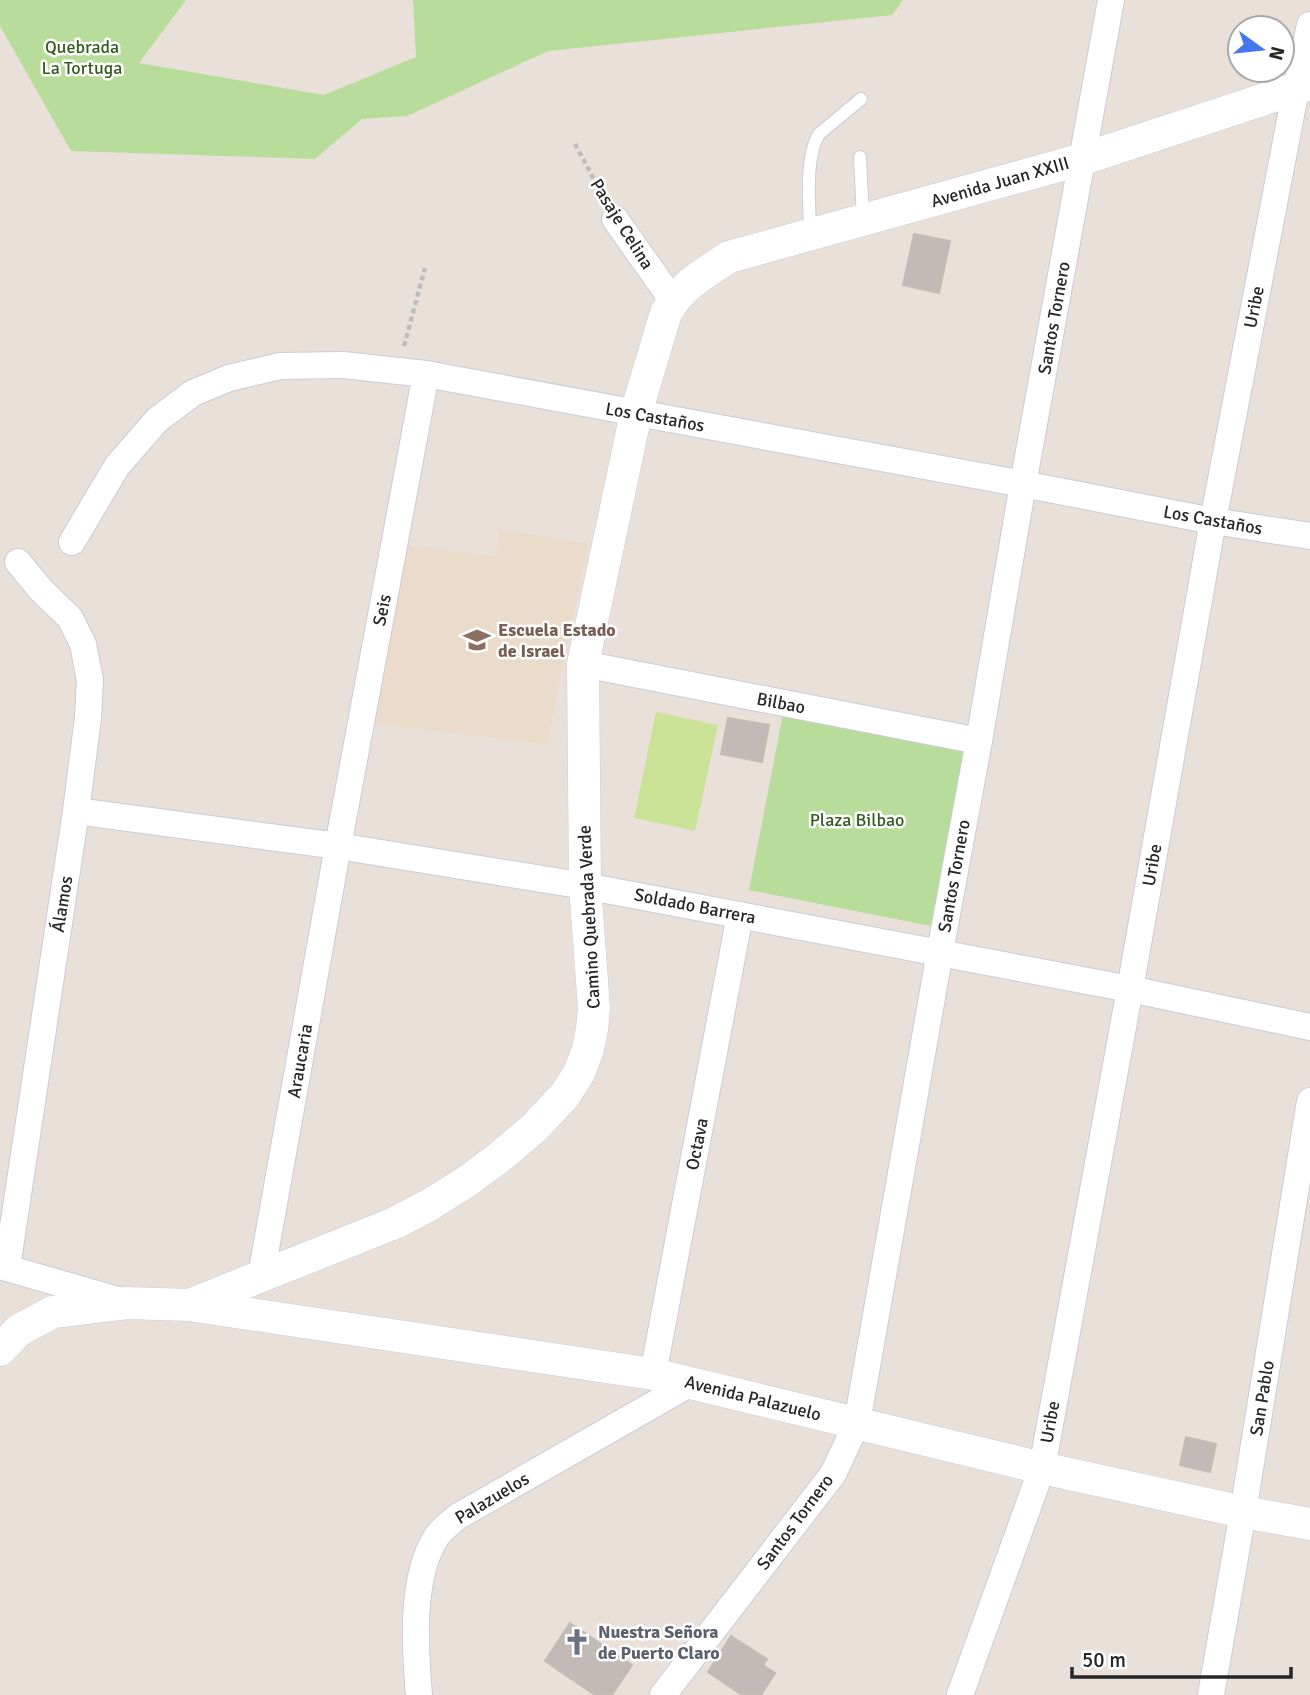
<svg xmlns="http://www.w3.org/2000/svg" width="1310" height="1695" viewBox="0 0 1310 1695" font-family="Signika,sans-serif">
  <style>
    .education { fill: #eadbca }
    .green { fill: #b8dc99 }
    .pitch { fill: #cbe396 }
    .building { fill: #c1bab6; stroke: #c4bcb4; stroke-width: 2 }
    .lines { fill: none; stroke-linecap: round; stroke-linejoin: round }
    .service-casing { stroke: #c8cdd8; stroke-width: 14 }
    .minor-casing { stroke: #c8cdd8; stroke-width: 28 }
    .tertiary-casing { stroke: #c8cdd8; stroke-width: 33 }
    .path { stroke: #bebebe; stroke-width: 4.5; stroke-dasharray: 5 3.5; stroke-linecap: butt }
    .service { stroke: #fff; stroke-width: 12 }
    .minor { stroke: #fff; stroke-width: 26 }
    .tertiary { stroke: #fff; stroke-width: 32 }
    .labels { text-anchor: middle; stroke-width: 5; stroke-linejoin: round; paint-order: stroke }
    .park-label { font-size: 18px; fill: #335d1e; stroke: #fff }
    .street-label { font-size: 18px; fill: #272727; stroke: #fff }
    .education-label { font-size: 18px; font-weight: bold; fill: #785e54; stroke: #fff; text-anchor: start }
    .worship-label { font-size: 18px; font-weight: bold; fill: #5b616d; stroke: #fff; text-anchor: start }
  </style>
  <rect width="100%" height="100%" fill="#e9e0d9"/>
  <path class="education" d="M 500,529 L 588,544 L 547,744 L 369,723 L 404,544 L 495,557 Z"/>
  <g class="green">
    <path d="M 0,0 L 186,0 L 139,63 L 324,95 L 416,57 L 413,0 L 903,0 L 892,15 L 548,51 L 407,116 L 362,119 L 315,159 L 71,151 L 0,26 Z"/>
    <path d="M 783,714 L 965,750 L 931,926 L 749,890 Z"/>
  </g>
  <path class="pitch" d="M 656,712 L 718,725 L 695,831 L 634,818 Z"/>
  <g class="building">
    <path d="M 914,234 L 950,241 L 939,293 L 903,285 Z"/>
    <path d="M 728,718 L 769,725 L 762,762 L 721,754 Z"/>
    <path d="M 1186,1437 L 1216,1444 L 1210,1472 L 1180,1465 Z"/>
    <path d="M 570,1623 L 632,1665 L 612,1695 L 595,1695 L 545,1661 Z"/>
    <path d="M 731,1636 L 767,1659 L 763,1665 L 775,1673 L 761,1695 L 742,1695 L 708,1672 Z"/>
  </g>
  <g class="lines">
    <defs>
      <g id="service">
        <path d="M 860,157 L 863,219"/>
        <path d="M 810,235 C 810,206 804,158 819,134 L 861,99"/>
      </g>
      <g id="minor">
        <path d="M 615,219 L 673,301"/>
        <path d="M 72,542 L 117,466 L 157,420 L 193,393 L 229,378 L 280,366 L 343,365 L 426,374 L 1023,484 L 1213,521 L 1310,536"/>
        <path d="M 583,664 L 979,741"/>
        <path d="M 76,811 L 338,846 L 585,886 L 1130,989 L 1310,1027"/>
        <path d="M 0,1266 L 121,1301"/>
        <path d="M 7,1267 L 76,811 L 88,718 L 90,680 L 83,644 L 70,618 L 41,590 L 18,562"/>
        <path d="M 261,1276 L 338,846 L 426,374"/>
        <path d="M 653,1374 L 740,915"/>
        <path d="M 419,1695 C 415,1649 410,1576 437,1536 C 442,1529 450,1523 457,1517 L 691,1383"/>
        <path d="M 663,1695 L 833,1474 L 857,1423 L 940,952 L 979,741 L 1023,484 L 1111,0"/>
        <path d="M 960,1695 L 1042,1468 L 1130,989 L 1213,521 L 1296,89 L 1310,25"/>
        <path d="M 1211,1695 L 1243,1512 L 1310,1101"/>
      </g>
      <g id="tertiary">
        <path d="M 189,1305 L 653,1374 L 1042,1468 L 1243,1512 L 1310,1524"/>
        <path d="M 0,1350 L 19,1330 L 53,1312 L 127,1303 L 189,1305 L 395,1223 L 431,1204 L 466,1182 L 501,1156 L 535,1127 L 565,1095 L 579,1073 L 588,1049 L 592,1029 L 594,1008 L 585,886 L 583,664 L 636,413 L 666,313 C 681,286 703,274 729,257 L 1083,159 L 1310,84"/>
      </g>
    </defs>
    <use href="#service" class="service-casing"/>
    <use href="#minor" class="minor-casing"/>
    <use href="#tertiary" class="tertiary-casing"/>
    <g class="path">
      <path d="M 575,144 L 603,196"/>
      <path d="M 404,346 L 425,268"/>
    </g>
    <use href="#service" class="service"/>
    <use href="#minor" class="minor"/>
    <use href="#tertiary" class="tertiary"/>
  </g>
  <defs>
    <symbol id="school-bare" viewBox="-9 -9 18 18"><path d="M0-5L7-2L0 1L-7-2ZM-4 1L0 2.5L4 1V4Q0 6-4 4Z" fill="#8d6e63" stroke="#fff" stroke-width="2.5" paint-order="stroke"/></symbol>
    <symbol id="church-bare" viewBox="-9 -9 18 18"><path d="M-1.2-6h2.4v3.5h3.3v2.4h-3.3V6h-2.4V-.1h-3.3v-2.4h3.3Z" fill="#6b7280" stroke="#fff" stroke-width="2.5" paint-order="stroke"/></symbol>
  </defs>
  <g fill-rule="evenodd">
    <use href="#school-bare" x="458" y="621" width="38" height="38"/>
    <use href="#church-bare" x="558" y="1623" width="38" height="38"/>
  </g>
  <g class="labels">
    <g class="park-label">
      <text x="82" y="53">Quebrada<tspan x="82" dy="21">La Tortuga</tspan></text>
      <text x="857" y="826">Plaza Bilbao</text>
    </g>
    <g class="street-label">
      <text transform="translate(1000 182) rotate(-16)" y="6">Avenida Juan XXIII</text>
      <text transform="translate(622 224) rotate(58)" y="6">Pasaje Celina</text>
      <text transform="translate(1254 307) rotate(-79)" y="6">Uribe</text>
      <text transform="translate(1054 318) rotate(-80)" y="6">Santos Tornero</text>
      <text transform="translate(655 417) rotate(10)" y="6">Los Castaños</text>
      <text transform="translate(1213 520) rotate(10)" y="6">Los Castaños</text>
      <text transform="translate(382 610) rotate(-79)" y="6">Seis</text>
      <text transform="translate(781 703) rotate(11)" y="6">Bilbao</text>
      <text transform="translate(1152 865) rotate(-80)" y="6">Uribe</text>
      <text transform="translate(954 876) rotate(-80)" y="6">Santos Tornero</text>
      <text transform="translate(62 904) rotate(-81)" y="6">Álamos</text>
      <text transform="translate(695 906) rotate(11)" y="6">Soldado Barrera</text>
      <text transform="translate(589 917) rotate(-93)" y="6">Camino Quebrada Verde</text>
      <text transform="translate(300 1061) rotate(-80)" y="6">Araucaria</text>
      <text transform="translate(697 1144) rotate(-79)" y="6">Octava</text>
      <text transform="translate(753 1398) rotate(14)" y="6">Avenida Palazuelo</text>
      <text transform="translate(1262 1398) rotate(-81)" y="6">San Pablo</text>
      <text transform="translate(1050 1422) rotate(-80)" y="6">Uribe</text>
      <text transform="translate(492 1498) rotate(-31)" y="6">Palazuelos</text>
      <text transform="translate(795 1522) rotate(-53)" y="6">Santos Tornero</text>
    </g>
    <g class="education-label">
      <text x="498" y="636">Escuela Estado<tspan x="498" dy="21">de Israel</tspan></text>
    </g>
    <g class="worship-label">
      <text x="598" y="1638">Nuestra Señora<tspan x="598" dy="21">de Puerto Claro</tspan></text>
    </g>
  </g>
  <g transform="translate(1261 49) rotate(105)"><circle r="33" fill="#ffffff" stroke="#a9a9a9" stroke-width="2"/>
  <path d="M0-5L12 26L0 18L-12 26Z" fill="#4477eb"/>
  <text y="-10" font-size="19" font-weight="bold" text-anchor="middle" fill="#272727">N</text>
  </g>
  <path d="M1072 1667v10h219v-10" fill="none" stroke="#272727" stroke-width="3.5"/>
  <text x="1082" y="1667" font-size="21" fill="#272727" stroke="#ffffff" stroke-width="5" paint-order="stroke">50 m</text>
</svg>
